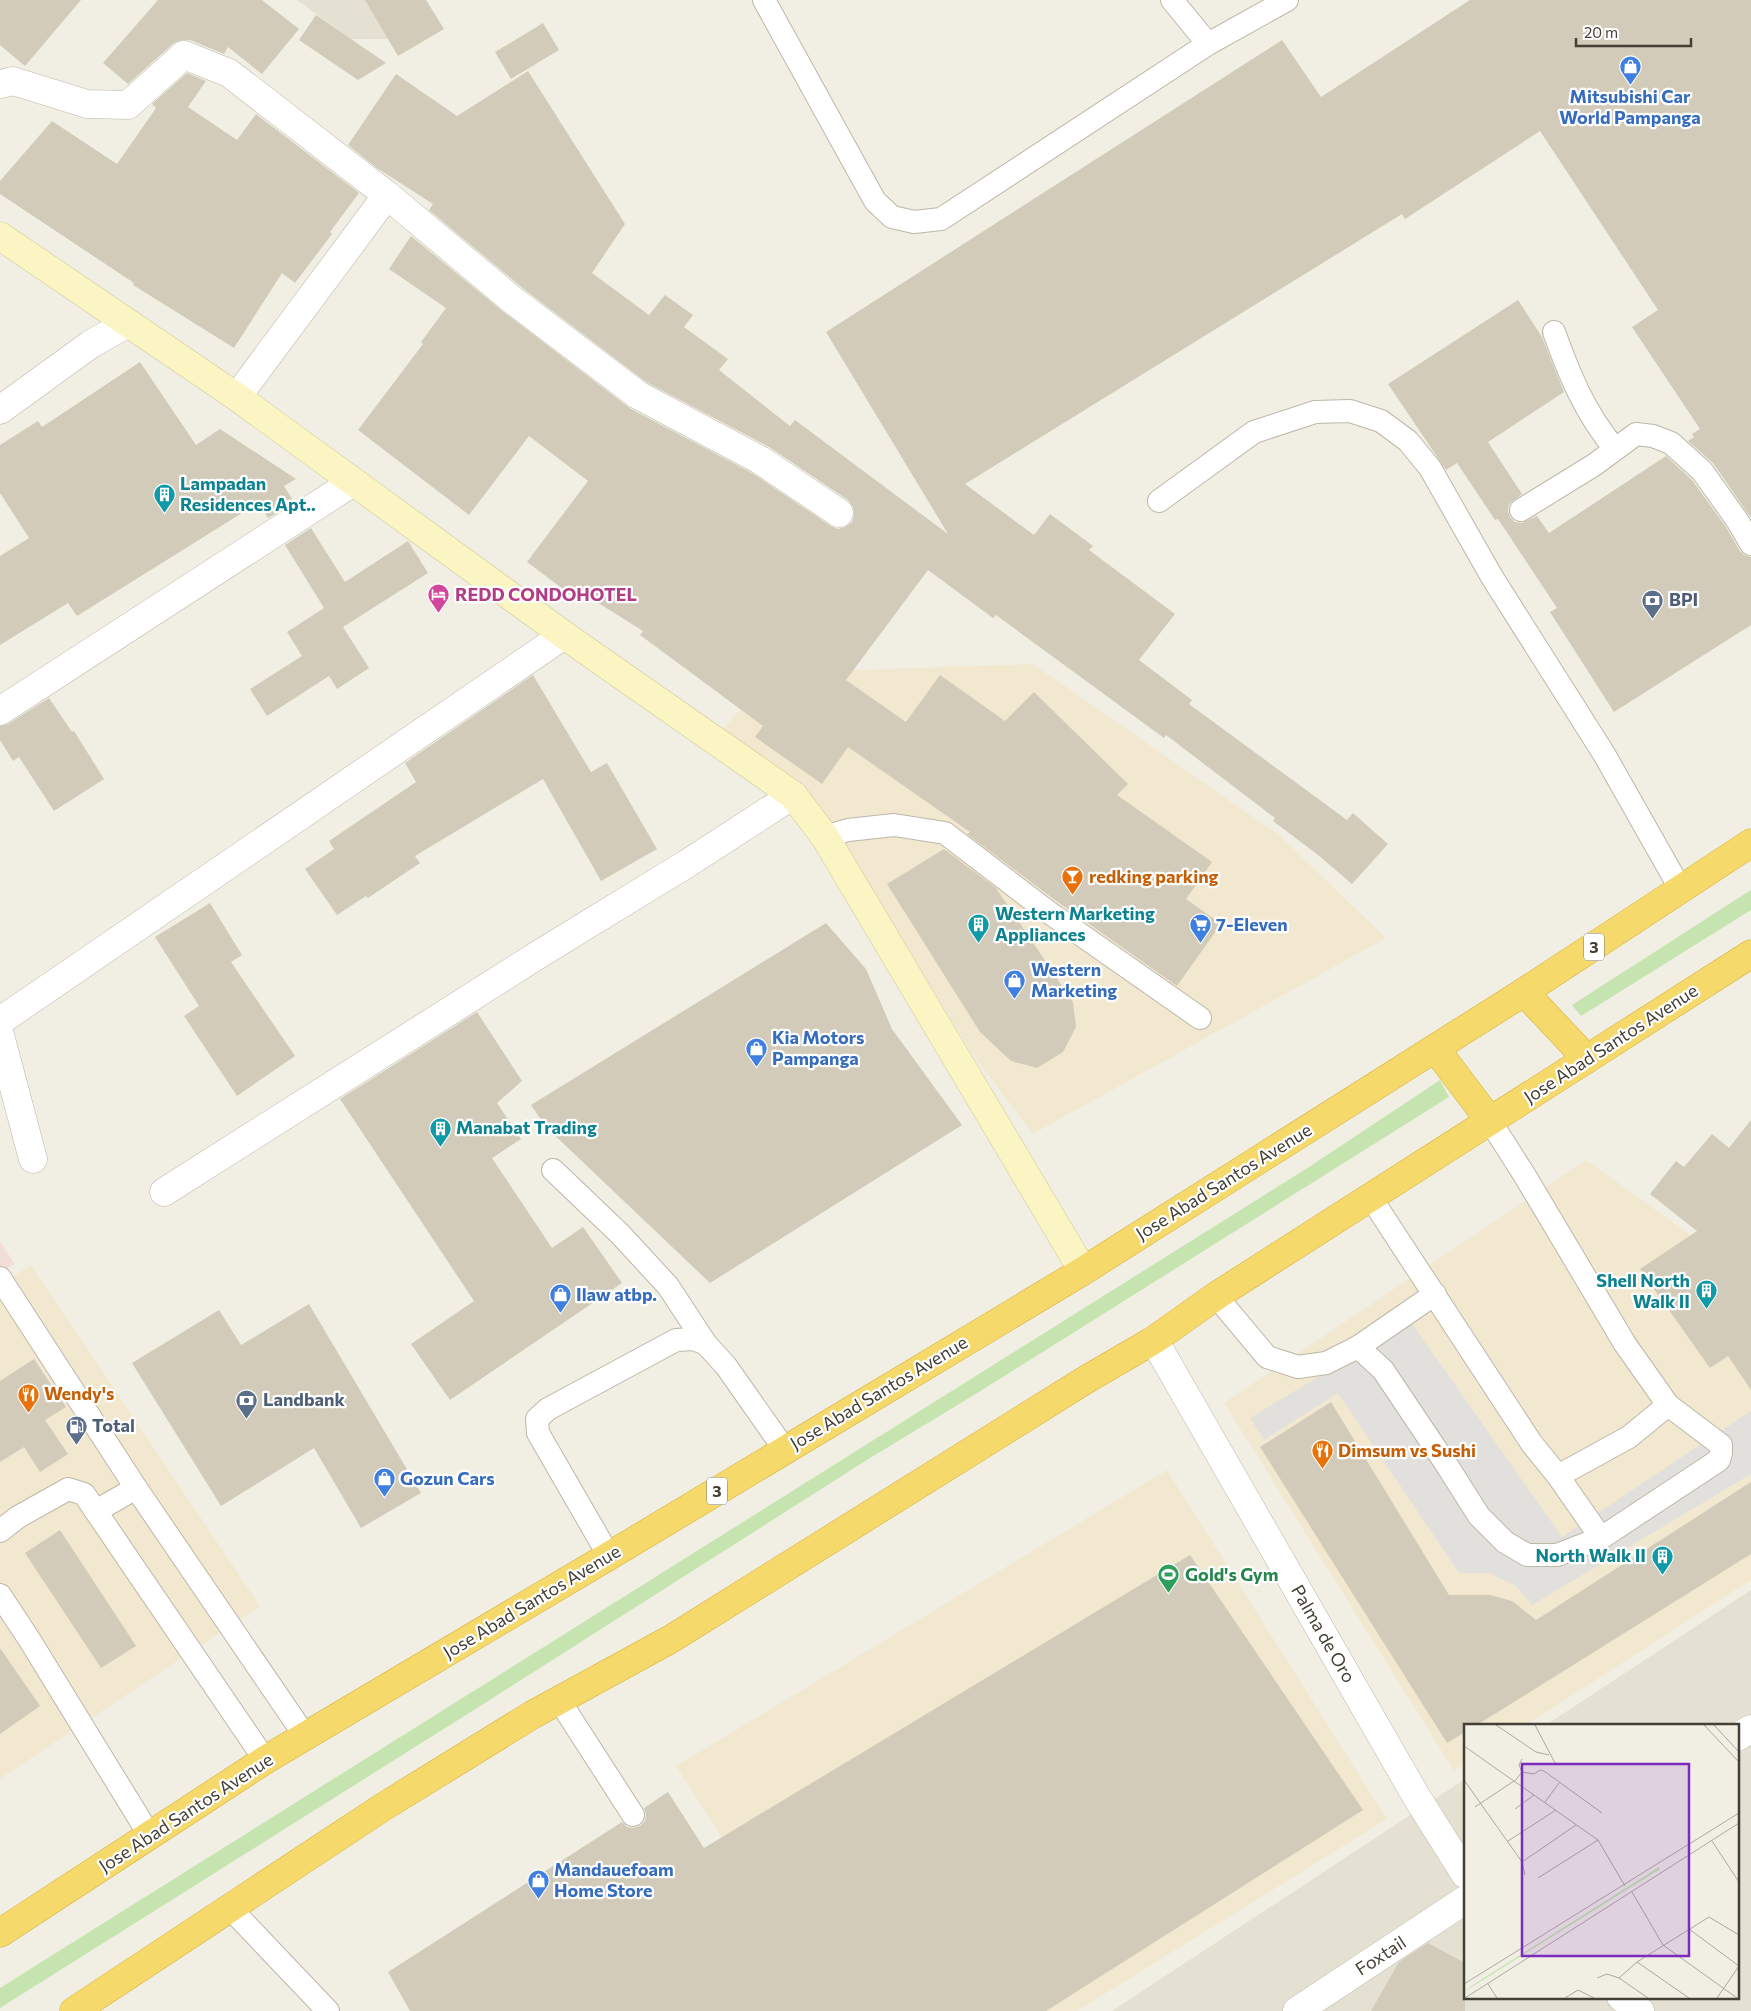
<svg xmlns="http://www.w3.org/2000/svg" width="1751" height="2011" viewBox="0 0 1751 2011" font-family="Commissioner,sans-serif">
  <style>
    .residential { fill: #e5e1d2 }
    .commercial { fill: #f2e8d0 }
    .medical { fill: #f1ded8 }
    .green { fill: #c5e4af }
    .parking { fill: #e2e0dc }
    .building { fill: #d2cbba }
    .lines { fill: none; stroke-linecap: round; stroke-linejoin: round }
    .lane-casing { stroke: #bcb7a7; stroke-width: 24 }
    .street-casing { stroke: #bcb7a7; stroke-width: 29 }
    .secondary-casing { stroke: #cfc796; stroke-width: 29 }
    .highway-casing { stroke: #d4af3b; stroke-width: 29 }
    .lane { stroke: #fff; stroke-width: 22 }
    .street { stroke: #fff; stroke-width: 28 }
    .secondary { stroke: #fbf5c4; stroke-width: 28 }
    .highway { stroke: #f6d96b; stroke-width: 28 }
    .labels { text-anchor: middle; stroke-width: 4.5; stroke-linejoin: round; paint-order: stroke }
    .shield { fill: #fff; stroke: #7b7971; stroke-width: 1 }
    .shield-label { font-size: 16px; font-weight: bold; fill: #433f34 }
    .shop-label { font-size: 18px; font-weight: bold; fill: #366cbe; stroke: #fff; text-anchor: start }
    .culture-label { font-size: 18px; font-weight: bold; fill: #0d838f; stroke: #fff; text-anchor: start }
    .hotel-label { font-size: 18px; font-weight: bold; fill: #b23c85; stroke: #fff; text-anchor: start }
    .service-label { font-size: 18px; font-weight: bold; fill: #4e5e75; stroke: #fff; text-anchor: start }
    .food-label { font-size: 18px; font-weight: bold; fill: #c56008; stroke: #fff; text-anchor: start }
    .street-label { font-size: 18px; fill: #433f34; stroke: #fff }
    .leisure-label { font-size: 18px; font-weight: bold; fill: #27864d; stroke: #fff; text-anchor: start }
    .inset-road { fill: none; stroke: #aba99e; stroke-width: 1 }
    .view { fill: #7b2cbf; fill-opacity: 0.15; stroke: #7b2cbf; stroke-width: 2.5 }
    .inset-edge { fill: none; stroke: #433f34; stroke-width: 2.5 }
  </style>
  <rect width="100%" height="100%" fill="#f1efe4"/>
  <g class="residential">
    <path d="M 297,0 L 392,0 L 412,39 L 350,39 Z"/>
    <path d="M 1751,1590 L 1751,2011 L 1112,2011 L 1465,1779 L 1465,1997 L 1737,1997 L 1737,1725 L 1546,1725 Z"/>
  </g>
  <g class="commercial">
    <path d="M 803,640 L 853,670 L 1033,664 L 1279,835 L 1386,938 L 1033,1134 L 971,1052 L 853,857 L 720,732 Z"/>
    <path d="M 1586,1160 L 1751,1278 L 1751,1580 L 1526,1725 L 1465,1725 L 1465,1764 L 1454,1771 L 1224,1403 Z"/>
    <path d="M 31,1265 L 260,1606 L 0,1779 L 0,1285 Z"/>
    <path d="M 1167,1470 L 1387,1819 L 1077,2011 L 833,2011 L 676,1766 Z"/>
  </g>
  <path class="medical" d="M 0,1242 L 15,1264 L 0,1272 Z"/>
  <g class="green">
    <path d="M 1751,890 L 1751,910 L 1581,1016 L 1572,1005 Z"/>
    <path d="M 1440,1080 L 1449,1097 L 974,1395 L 870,1458 L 485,1703 L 0,2008 L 0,1988 L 1309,1167 Z"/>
  </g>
  <path class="parking" d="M 1410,1321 L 1562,1537 L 1751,1411 L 1751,1474 L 1532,1605 L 1516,1586 L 1489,1573 L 1459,1573 L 1338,1393 L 1264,1440 L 1250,1418 Z"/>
  <g class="building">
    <path d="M 0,0 L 81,0 L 25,66 L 0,45 Z"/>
    <path d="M 158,0 L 262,0 L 299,29 L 262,74 L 228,47 L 224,54 L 190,40 L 182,40 L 174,43 L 128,84 L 103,63 Z"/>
    <path d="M 365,0 L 426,0 L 444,29 L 398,56 Z"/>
    <path d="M 1470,0 L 1751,0 L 1751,518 L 1713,463 L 1688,441 L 1694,437 L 1692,434 L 1700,429 L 1632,327 L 1658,310 L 1540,131 L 1405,219 L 1402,214 L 965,484 L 1034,535 L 1050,514 L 1093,546 L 1089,550 L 1175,614 L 1139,660 L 1192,700 L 1189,704 L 1347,820 L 1353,813 L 1388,844 L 1352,884 L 1318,855 L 1273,821 L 1275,818 L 1166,735 L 1164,738 L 996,615 L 993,618 L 928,570 L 846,680 L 906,722 L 940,675 L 1005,721 L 1034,692 L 1128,784 L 1117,795 L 1212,862 L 1186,899 L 1221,924 L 1177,986 L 1055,900 L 967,834 L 970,832 L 848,747 L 822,784 L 755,737 L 763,726 L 640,635 L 643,631 L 584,594 L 579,601 L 527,562 L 588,481 L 529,436 L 469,515 L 358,430 L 423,344 L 421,342 L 446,308 L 389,269 L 411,236 L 506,314 L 631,409 L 752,473 L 831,526 L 838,529 L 845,527 L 852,522 L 854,515 L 853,507 L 848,500 L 769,447 L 646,382 L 525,290 L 429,210 L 433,204 L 377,168 L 348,145 L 396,74 L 457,116 L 528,71 L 625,224 L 592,273 L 649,315 L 665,295 L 693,315 L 684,327 L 728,359 L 719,370 L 790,426 L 795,420 L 948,534 L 826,332 L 1282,40 L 1321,97 Z"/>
    <path d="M 316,15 L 386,63 L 358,80 L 299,40 Z"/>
    <path d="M 543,23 L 559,50 L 511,79 L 495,52 Z"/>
    <path d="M 187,73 L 206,81 L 188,107 L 237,140 L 256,114 L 359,193 L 330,232 L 332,234 L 295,283 L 282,273 L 234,348 L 133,285 L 134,283 L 0,194 L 0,181 L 52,121 L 117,164 L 156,108 L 152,104 Z"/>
    <path d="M 1518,300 L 1542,337 L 1564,392 L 1488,442 L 1522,494 L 1509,504 L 1508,511 L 1510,517 L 1515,522 L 1522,523 L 1537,516 L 1549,533 L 1666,456 L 1692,480 L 1726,527 L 1740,551 L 1744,555 L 1751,557 L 1751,625 L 1614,712 L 1550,612 L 1557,608 L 1498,519 L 1495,520 L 1457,463 L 1446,470 L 1388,384 Z"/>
    <path d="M 140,362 L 196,445 L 220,429 L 296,479 L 284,486 L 294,502 L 268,518 L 258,503 L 77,616 L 68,603 L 0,645 L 0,556 L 29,538 L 0,493 L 0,445 L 38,421 L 42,427 Z"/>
    <path d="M 311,528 L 345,582 L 408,541 L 428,573 L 343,627 L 369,668 L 337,689 L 329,676 L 267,716 L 250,689 L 302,656 L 287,632 L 324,608 L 285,545 Z"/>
    <path d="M 533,675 L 591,772 L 607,763 L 657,849 L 601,881 L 543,779 L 415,856 L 420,863 L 368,898 L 366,896 L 337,915 L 305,869 L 334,849 L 329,841 L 416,782 L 405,763 Z"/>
    <path d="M 49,698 L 72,732 L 74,731 L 104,779 L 54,811 L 19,757 L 13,761 L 0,740 L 0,726 L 8,724 Z"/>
    <path d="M 944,849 L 996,888 L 1073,1002 L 1076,1027 L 1063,1052 L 1037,1068 L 1011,1061 L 980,1032 L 887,884 Z"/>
    <path d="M 210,903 L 242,955 L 231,962 L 295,1056 L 237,1096 L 184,1016 L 199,1006 L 155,937 Z"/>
    <path d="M 826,923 L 866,969 L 892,1029 L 962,1125 L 710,1283 L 546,1127 L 531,1105 Z"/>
    <path d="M 477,1012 L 522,1081 L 497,1103 L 521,1139 L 492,1158 L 552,1248 L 583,1227 L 622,1283 L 450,1400 L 411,1344 L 474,1301 L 340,1099 Z"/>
    <path d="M 1751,1120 L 1751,1390 L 1728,1356 L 1710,1368 L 1640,1269 L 1697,1231 L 1650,1194 L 1676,1161 L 1684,1167 L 1712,1134 L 1729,1148 Z"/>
    <path d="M 309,1304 L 421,1493 L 361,1528 L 314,1448 L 221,1506 L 132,1363 L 219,1310 L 241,1345 Z"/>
    <path d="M 34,1359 L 66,1407 L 45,1420 L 68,1454 L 40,1472 L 24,1447 L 0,1462 L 0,1381 Z"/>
    <path d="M 1331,1402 L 1449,1595 L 1490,1595 L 1512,1601 L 1536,1620 L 1751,1482 L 1751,1554 L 1477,1725 L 1465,1725 L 1465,1732 L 1447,1743 L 1260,1447 Z"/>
    <path d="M 60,1530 L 136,1646 L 101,1668 L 25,1553 Z"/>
    <path d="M 1190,1555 L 1363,1810 L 1046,2011 L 410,2011 L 388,1972 L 622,1822 L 627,1827 L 633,1828 L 640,1826 L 645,1821 L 646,1814 L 644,1808 L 668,1792 L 704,1848 Z"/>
    <path d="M 0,1648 L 40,1706 L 0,1734 Z"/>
    <path d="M 1428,1943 L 1465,1963 L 1465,2011 L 1371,2011 L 1399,1962 Z"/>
  </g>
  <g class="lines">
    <defs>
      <g id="lane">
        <path d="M 764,0 L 875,201 L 892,217 L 914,222 L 941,219 L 1208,44 L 1287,0"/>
        <path d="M 1172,0 L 1208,44"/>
        <path d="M 1554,332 C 1570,376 1585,413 1615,449"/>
        <path d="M 1159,501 L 1254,432 L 1315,412 L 1350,411 L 1381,421 L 1408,441 L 1430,468 L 1492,577 L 1604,754 L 1681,890"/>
        <path d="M 1521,510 L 1594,465 L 1636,434 L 1653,436 L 1671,443 L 1702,471 L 1737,520 L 1751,544"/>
        <path d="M 825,837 L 848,830 L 894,825 L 945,833 L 1047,911 L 1200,1018"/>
        <path d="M 553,1170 L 620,1234 L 668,1286 L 706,1344"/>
        <path d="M 1371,1198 L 1532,1444 L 1558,1476 L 1629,1437 L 1668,1405 L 1625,1344 L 1525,1176 L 1490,1121"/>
        <path d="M 0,1278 L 136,1488 L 305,1736"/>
        <path d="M 1216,1296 L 1267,1357 L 1298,1367 L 1326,1363 L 1358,1347 L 1383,1370 L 1448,1467 L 1479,1516 L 1505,1542 L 1527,1555 L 1557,1555 L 1601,1538 L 1719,1460 L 1721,1453 L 1721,1445 L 1668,1405"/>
        <path d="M 1358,1347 L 1435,1294"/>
        <path d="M 1558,1476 L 1601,1538"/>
        <path d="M 96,1511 L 136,1488"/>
        <path d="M 0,1531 L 18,1517 L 68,1489 L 84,1494 L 265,1760"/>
        <path d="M 609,1556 L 538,1433 L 537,1419 L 548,1409 L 676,1340 L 694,1339 L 706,1344 L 726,1366 L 785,1450"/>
        <path d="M 0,1595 L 29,1639 L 150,1836"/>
        <path d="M 559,1700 L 633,1815"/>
        <path d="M 230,1908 L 328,2011"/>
      </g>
      <g id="street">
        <path d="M 0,84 L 13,81 L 87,104 L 128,105 L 184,55 L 229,73 L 387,195 L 515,302 L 638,395 L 760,460 L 839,513"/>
        <path d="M 237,397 L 387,195"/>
        <path d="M 0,410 L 91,344 L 128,323"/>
        <path d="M 0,711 L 353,482"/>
        <path d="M 0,1021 L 564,635"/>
        <path d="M 0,1035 L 33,1159"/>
        <path d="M 164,1192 L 541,953 L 688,863 L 793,795"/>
        <path d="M 1154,1340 L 1416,1796 L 1465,1874"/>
        <path d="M 1737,1737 L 1751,1729"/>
        <path d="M 1621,1997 L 1640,2011"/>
        <path d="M 1297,2011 L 1465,1900"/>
      </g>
      <path id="secondary" d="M 0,236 L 237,397 L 564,635 L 793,795 L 825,837 L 1083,1271"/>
      <g id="highway">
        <path d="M 1524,992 L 1587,1059"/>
        <path d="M 1435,1048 L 1490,1121"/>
        <path d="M 0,1933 L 265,1760 L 609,1556 L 1083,1271 L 1524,992 L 1751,843"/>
        <path d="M 74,2011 L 383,1807 L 532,1715 L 671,1639 L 1087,1379 L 1154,1340 L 1216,1296 L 1751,954"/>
      </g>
    </defs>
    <use href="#lane" class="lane-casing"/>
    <use href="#street" class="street-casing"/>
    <use href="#secondary" class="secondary-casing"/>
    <use href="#highway" class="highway-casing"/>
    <use href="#lane" class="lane"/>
    <use href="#street" class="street"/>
    <use href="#secondary" class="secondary"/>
    <use href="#highway" class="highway"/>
  </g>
  <defs>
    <symbol id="shop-pin" viewBox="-11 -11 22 30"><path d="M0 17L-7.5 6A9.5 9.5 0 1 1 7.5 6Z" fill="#3f7fe0" stroke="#fff"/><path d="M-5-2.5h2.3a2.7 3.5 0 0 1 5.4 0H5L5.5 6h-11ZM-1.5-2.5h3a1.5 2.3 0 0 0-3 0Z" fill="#fff"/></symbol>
    <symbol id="building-pin" viewBox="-11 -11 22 30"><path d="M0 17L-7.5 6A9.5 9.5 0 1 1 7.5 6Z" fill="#0f9aa8" stroke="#fff"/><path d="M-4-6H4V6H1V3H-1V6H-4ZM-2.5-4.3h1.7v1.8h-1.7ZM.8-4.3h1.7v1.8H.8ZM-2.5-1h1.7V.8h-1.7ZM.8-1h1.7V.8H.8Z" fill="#fff"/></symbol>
    <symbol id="hotel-pin" viewBox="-11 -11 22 30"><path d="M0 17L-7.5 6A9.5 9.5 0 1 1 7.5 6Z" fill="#d1479c" stroke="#fff"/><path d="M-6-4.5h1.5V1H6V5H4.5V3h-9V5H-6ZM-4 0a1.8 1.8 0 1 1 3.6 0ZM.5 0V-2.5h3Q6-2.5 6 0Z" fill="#fff"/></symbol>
    <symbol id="bank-pin" viewBox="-11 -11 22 30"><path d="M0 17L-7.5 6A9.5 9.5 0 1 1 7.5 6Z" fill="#5c6f8a" stroke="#fff"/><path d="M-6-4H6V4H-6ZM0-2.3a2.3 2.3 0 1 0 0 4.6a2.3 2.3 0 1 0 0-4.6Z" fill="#fff"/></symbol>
    <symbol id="bar-pin" viewBox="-11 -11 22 30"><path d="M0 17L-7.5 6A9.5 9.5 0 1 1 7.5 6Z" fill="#e8710a" stroke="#fff"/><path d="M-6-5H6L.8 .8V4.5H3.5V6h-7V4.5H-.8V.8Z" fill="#fff"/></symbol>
    <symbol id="supermarket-pin" viewBox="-11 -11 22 30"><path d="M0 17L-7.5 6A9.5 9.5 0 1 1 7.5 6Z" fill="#3f7fe0" stroke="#fff"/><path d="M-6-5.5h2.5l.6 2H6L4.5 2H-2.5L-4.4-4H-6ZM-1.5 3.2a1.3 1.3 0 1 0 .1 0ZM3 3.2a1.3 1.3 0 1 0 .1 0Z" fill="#fff"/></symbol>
    <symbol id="restaurant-pin" viewBox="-11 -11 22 30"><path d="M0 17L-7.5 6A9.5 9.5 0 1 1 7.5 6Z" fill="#e8710a" stroke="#fff"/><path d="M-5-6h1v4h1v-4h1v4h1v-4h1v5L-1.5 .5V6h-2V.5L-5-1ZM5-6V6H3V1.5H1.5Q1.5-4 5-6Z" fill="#fff"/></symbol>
    <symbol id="fuel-pin" viewBox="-11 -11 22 30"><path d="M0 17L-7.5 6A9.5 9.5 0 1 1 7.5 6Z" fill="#5c6f8a" stroke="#fff"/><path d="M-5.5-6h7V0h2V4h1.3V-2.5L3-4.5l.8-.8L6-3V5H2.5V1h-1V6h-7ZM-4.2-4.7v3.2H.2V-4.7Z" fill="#fff"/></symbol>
    <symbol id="stadium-pin" viewBox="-11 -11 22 30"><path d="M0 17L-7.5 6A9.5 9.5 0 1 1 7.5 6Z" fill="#2e9e5b" stroke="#fff"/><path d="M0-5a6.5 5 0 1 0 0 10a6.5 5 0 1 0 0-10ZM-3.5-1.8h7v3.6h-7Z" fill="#fff"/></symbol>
  </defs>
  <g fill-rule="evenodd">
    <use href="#shop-pin" x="1618" y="54" width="25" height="34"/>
    <use href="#building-pin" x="152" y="482" width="25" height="34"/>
    <use href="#hotel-pin" x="426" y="582" width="25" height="34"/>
    <use href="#bank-pin" x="1640" y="588" width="25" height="34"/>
    <use href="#bar-pin" x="1060" y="864" width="25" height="34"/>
    <use href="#building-pin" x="966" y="912" width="25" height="34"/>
    <use href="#supermarket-pin" x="1188" y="912" width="25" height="34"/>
    <use href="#shop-pin" x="1002" y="968" width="25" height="34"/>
    <use href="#shop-pin" x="744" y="1036" width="25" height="34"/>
    <use href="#building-pin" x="428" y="1116" width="25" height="34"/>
    <use href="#building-pin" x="1694" y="1278" width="25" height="34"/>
    <use href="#shop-pin" x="548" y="1282" width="25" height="34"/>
    <use href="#restaurant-pin" x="16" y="1382" width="25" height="34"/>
    <use href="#bank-pin" x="234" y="1388" width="25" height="34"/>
    <use href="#fuel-pin" x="64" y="1414" width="25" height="34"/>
    <use href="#restaurant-pin" x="1310" y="1438" width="25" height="34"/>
    <use href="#shop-pin" x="372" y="1466" width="25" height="34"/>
    <use href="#building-pin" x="1650" y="1544" width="25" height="34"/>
    <use href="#stadium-pin" x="1156" y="1562" width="25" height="34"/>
    <use href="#shop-pin" x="526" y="1868" width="25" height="34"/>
  </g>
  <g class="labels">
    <g class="shield">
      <rect x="1584" y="933.5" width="20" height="27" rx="4"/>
      <rect x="707" y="1477.5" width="20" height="27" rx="4"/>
    </g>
    <g class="shield-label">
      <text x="1594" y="953">3</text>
      <text x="717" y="1497">3</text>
    </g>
    <g class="shop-label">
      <text x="1630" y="103" text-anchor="middle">Mitsubishi Car<tspan x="1630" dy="21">World Pampanga</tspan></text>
      <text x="1216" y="931">7-Eleven</text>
      <text x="1031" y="976">Western<tspan x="1031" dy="21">Marketing</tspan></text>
      <text x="772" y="1044">Kia Motors<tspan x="772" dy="21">Pampanga</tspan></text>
      <text x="576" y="1301">Ilaw atbp.</text>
      <text x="400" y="1485">Gozun Cars</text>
      <text x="554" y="1876">Mandauefoam<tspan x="554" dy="21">Home Store</tspan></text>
    </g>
    <g class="culture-label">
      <text x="180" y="490">Lampadan<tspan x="180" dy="21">Residences Apt..</tspan></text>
      <text x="995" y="920">Western Marketing<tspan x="995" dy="21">Appliances</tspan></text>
      <text x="456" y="1134">Manabat Trading</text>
      <text x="1690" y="1287" text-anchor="end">Shell North<tspan x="1690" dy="21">Walk II</tspan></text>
      <text x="1646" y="1562" text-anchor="end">North Walk II</text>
    </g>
    <g class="hotel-label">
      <text x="455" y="601">REDD CONDOHOTEL</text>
    </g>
    <g class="service-label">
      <text x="1669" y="606">BPI</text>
      <text x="263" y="1406">Landbank</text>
      <text x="92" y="1432">Total</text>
    </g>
    <g class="food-label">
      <text x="1089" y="883">redking parking</text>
      <text x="44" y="1400">Wendy's</text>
      <text x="1338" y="1457">Dimsum vs Sushi</text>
    </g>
    <g class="street-label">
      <text transform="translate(1611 1044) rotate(-33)" y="6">Jose Abad Santos Avenue</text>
      <text transform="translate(1224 1182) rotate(-32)" y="6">Jose Abad Santos Avenue</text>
      <text transform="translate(879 1393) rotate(-31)" y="6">Jose Abad Santos Avenue</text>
      <text transform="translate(532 1602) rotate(-31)" y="6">Jose Abad Santos Avenue</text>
      <text transform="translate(1323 1634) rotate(60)" y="6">Palma de Oro</text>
      <text transform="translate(186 1813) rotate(-33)" y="6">Jose Abad Santos Avenue</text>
      <text transform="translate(1381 1956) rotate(-33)" y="6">Foxtail</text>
    </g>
    <g class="leisure-label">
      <text x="1185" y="1581">Gold's Gym</text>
    </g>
  </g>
  <g transform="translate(1464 1724)">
    <rect width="275" height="275" fill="#f1efe4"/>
    <path d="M 195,143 L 196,145 L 0,268 L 12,259 Z" fill="#c5e4af"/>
    <path class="inset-road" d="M 32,1 L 72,28 L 85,31M 71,1 L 91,39M 240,1 L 275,38M 250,1 L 275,28M 0,22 L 134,116 L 161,162M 58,48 L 70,50 L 76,46 L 80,47 L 138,89M 0,56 L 58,138 L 61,151M 50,58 L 58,48 L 55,41 L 58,35M 81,78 L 95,59M 11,83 L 50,57M 51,85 L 70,71M 44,117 L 92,86M 248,117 L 275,158M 58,138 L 112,101M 74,154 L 134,116M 168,168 L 199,221 L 273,274M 225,205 L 275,242M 173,238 L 225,274M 133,254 L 143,250 L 155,254 L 184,274M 155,254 L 173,238 L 245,193 L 275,211M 0,260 L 275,89M 24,260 L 33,274M 1,274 L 275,99M 101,274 L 114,266 L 130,274M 253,274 L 275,242"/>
    <path class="view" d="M 58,40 L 225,40 L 225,232 L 58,232 Z"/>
    <rect width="275" height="275" class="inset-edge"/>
  </g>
  <path d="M1576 38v8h115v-8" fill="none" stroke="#433f34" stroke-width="2.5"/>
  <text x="1584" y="38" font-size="15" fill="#433f34" stroke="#ffffff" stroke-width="4" paint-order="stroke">20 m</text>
</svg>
